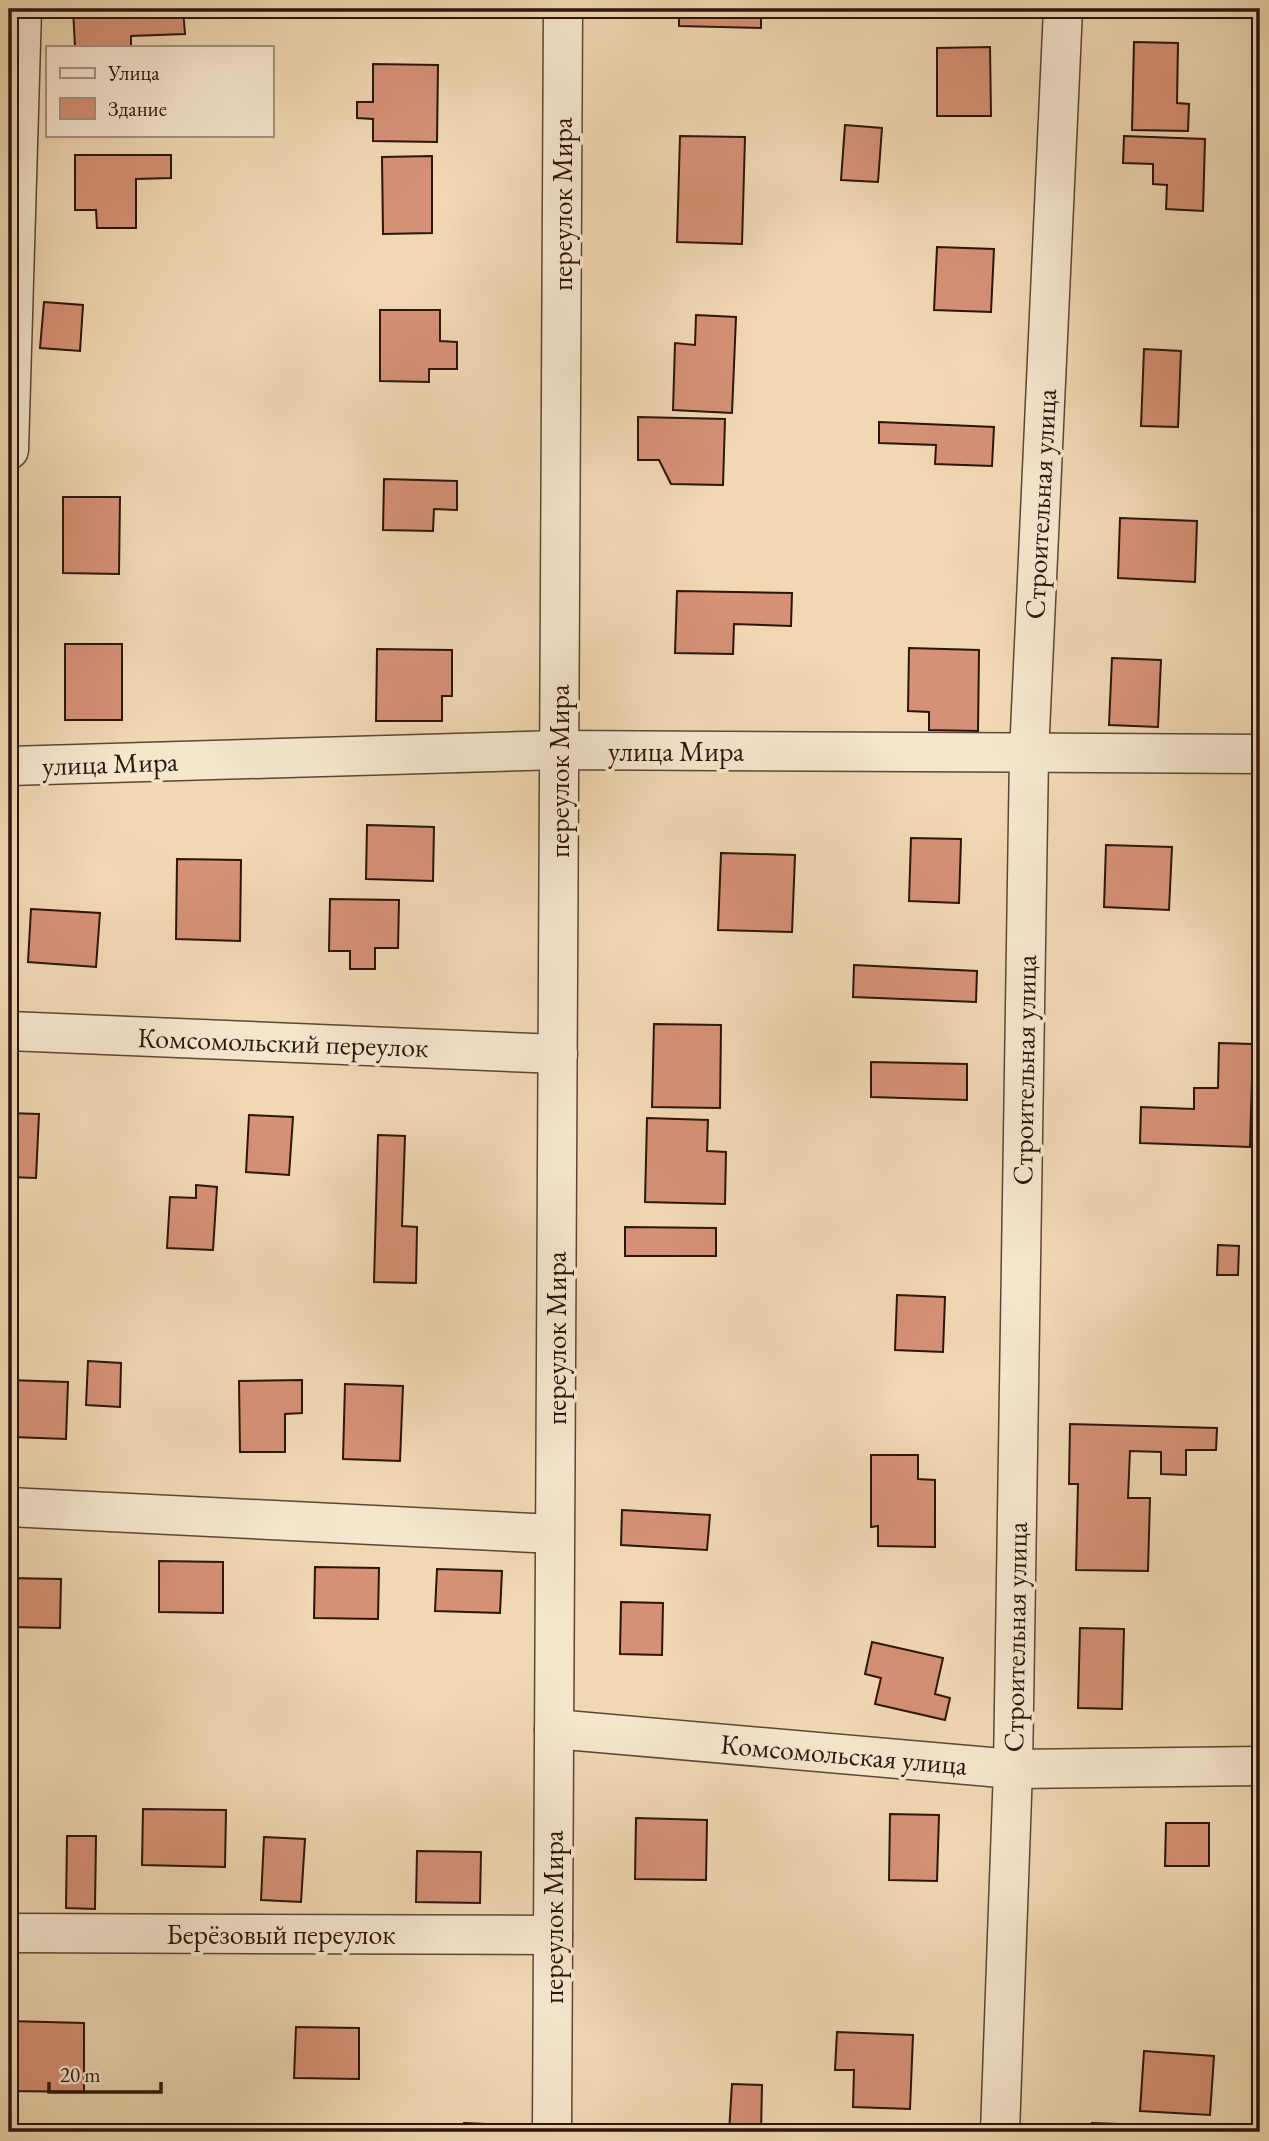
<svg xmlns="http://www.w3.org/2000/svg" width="1269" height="2141" viewBox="0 0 1269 2141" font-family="'EB Garamond',serif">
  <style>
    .building { fill: #d69177; stroke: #2b150b; stroke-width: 2 }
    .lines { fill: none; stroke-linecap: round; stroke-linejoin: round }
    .minor-casing { stroke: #5c4635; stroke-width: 41 }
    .minor { stroke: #f5e6ce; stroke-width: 38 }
    .labels { text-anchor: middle; stroke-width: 7; stroke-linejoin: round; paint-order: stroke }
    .street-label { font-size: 28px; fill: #2b150b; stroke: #f5e6ce }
  </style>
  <rect width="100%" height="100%" fill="#f0d8b3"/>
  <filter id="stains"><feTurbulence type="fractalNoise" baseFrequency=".00286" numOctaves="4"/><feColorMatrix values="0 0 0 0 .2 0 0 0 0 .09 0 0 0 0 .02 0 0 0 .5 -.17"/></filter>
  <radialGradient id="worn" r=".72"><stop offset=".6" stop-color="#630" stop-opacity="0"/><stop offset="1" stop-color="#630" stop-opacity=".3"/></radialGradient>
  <g class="building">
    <path d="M 73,9 L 183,9 L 185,34 L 131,36 L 131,47 L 75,47 Z"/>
    <path d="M 679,9 L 761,9 L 761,28 L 679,26 Z"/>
    <path d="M 1134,42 L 1178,43 L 1177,103 L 1189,104 L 1188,131 L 1132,130 Z"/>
    <path d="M 990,47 L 991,116 L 937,116 L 937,48 Z"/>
    <path d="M 373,64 L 438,65 L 437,142 L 373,141 L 373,119 L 357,118 L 357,102 L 373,102 Z"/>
    <path d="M 845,125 L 882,128 L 878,182 L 841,180 Z"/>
    <path d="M 680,136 L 745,137 L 742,244 L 677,242 Z"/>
    <path d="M 1124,136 L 1205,139 L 1203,211 L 1166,209 L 1167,185 L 1153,184 L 1153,164 L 1123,163 Z"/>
    <path d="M 75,155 L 171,155 L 171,178 L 136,179 L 136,228 L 97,228 L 96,210 L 75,210 Z"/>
    <path d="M 432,156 L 432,233 L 383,234 L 382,157 Z"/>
    <path d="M 937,247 L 994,249 L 991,312 L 934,310 Z"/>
    <path d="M 44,302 L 83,305 L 80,351 L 40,348 Z"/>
    <path d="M 380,310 L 440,310 L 440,341 L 457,342 L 457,369 L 429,369 L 429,382 L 380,381 Z"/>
    <path d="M 696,315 L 736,317 L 732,413 L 673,410 L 675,343 L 695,345 Z"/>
    <path d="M 1144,349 L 1181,351 L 1178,427 L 1141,426 Z"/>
    <path d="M 638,417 L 725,419 L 723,485 L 671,484 L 659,460 L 638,460 Z"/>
    <path d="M 879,422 L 994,427 L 992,466 L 935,464 L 936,445 L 879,443 Z"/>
    <path d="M 384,479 L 457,481 L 457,510 L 434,509 L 433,531 L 383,530 Z"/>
    <path d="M 63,497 L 120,497 L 119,574 L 63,573 Z"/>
    <path d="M 1120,518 L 1197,521 L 1195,582 L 1118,578 Z"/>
    <path d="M 677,591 L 792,593 L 791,626 L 734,624 L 733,654 L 675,653 Z"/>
    <rect x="65" y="644" width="57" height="76"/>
    <path d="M 909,648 L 979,650 L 978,731 L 929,730 L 929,712 L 908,711 Z"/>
    <path d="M 377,649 L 452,650 L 452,696 L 442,696 L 442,721 L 376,721 Z"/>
    <path d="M 1112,658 L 1161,660 L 1158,727 L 1109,725 Z"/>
    <path d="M 367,825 L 434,827 L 433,881 L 366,879 Z"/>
    <path d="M 911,838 L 961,839 L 959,903 L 909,901 Z"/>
    <path d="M 1106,845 L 1172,847 L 1169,910 L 1104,907 Z"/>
    <path d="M 721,853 L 795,855 L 792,932 L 718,930 Z"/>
    <path d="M 177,859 L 241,860 L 240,941 L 176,939 Z"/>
    <path d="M 330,899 L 399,900 L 398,948 L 375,948 L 375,969 L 350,969 L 350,951 L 329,951 Z"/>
    <path d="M 31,909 L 100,913 L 96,967 L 28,962 Z"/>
    <path d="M 9,911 L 13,912 L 9,988 Z"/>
    <path d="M 854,965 L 977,971 L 976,1002 L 853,997 Z"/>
    <path d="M 654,1024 L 721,1025 L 720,1108 L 652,1107 Z"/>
    <path d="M 1219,1043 L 1253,1044 L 1250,1147 L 1140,1143 L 1141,1107 L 1194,1109 L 1194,1088 L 1218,1088 Z"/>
    <path d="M 871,1062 L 967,1064 L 967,1100 L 871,1097 Z"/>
    <path d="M 9,1113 L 39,1114 L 36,1178 L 9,1177 Z"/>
    <path d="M 249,1115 L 293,1117 L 289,1175 L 246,1172 Z"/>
    <path d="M 647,1118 L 708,1120 L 707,1151 L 726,1152 L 725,1204 L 645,1202 Z"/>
    <path d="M 378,1135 L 405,1136 L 402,1226 L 417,1227 L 416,1283 L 374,1282 Z"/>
    <path d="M 196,1185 L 217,1187 L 213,1250 L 167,1248 L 170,1197 L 196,1198 Z"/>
    <path d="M 625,1227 L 716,1228 L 716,1256 L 625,1256 Z"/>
    <path d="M 1218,1245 L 1239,1246 L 1238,1275 L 1217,1275 Z"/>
    <path d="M 897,1295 L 945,1297 L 943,1352 L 895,1350 Z"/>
    <path d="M 88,1361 L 121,1363 L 120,1407 L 86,1405 Z"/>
    <path d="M 9,1380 L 68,1382 L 66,1439 L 12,1437 L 13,1416 L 9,1416 Z"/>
    <path d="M 302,1380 L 302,1413 L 285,1414 L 285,1452 L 240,1452 L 239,1381 Z"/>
    <path d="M 345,1384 L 403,1386 L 400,1461 L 343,1459 Z"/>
    <path d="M 1070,1424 L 1217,1428 L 1216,1450 L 1186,1450 L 1186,1475 L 1161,1474 L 1161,1452 L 1130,1451 L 1128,1498 L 1150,1498 L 1148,1571 L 1076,1570 L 1078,1484 L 1069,1484 Z"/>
    <path d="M 871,1455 L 918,1455 L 918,1479 L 935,1480 L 935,1547 L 878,1546 L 878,1526 L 871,1527 Z"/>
    <path d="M 622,1510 L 710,1515 L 707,1550 L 621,1545 Z"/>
    <path d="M 159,1561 L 223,1562 L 223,1613 L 159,1612 Z"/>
    <path d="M 315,1567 L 379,1568 L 378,1619 L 314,1618 Z"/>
    <path d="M 437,1569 L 502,1571 L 500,1613 L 435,1611 Z"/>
    <path d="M 9,1578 L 61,1579 L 60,1628 L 9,1627 Z"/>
    <path d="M 621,1602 L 663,1603 L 662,1655 L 620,1654 Z"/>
    <path d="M 1080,1628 L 1124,1629 L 1122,1709 L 1078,1708 Z"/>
    <path d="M 872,1642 L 943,1658 L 935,1694 L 950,1698 L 945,1720 L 875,1704 L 881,1678 L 865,1674 Z"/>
    <path d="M 143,1809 L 226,1810 L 225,1867 L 142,1865 Z"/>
    <path d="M 890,1814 L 939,1815 L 937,1881 L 889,1880 Z"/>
    <path d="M 636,1818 L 707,1820 L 706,1880 L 635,1879 Z"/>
    <path d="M 1166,1823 L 1209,1823 L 1209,1866 L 1165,1866 Z"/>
    <path d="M 67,1836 L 96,1836 L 95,1909 L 66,1908 Z"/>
    <path d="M 264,1837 L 305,1839 L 301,1902 L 261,1900 Z"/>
    <path d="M 417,1851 L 481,1852 L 480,1903 L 416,1902 Z"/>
    <path d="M 9,2021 L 84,2023 L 84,2092 L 9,2091 Z"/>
    <path d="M 296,2027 L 359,2028 L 359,2079 L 294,2078 Z"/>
    <path d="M 837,2032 L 913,2035 L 910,2109 L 853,2107 L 854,2070 L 835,2070 Z"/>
    <path d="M 1144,2051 L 1214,2056 L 1210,2115 L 1140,2111 Z"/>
    <path d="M 732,2084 L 762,2085 L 761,2132 L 729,2132 Z"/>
    <path d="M 464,2123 L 510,2125 L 510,2132 L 463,2132 Z"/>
    <path d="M 1092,2123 L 1146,2125 L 1146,2132 L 1092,2132 Z"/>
  </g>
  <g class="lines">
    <defs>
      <g id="minor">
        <path d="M 9,450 L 22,9"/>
        <path d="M 9,766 L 559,750 L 1260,754"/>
        <path d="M 9,1031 L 558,1054"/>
        <path d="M 9,1507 L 554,1534"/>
        <path d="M 554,1729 L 1013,1769 L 1260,1766"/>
        <path d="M 9,1933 L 553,1935"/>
        <path d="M 552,2132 L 563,9"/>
        <path d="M 1000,2132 L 1013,1769 L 1029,754 L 1063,9"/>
      </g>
    </defs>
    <use href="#minor" class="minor-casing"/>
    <use href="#minor" class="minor"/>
  </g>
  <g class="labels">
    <g class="street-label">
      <text transform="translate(562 204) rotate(-90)" y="10">переулок Мира</text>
      <text transform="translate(1040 504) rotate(-87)" y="10">Строительная улица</text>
      <text x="676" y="761">улица Мира</text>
      <text transform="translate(110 763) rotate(-2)" y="10">улица Мира</text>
      <text transform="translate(559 771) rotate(-90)" y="10">переулок Мира</text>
      <text transform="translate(283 1042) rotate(2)" y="10">Комсомольский переулок</text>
      <text transform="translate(1024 1070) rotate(-89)" y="10">Строительная улица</text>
      <text transform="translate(556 1338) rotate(-90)" y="10">переулок Мира</text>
      <text transform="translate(1015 1637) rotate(-89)" y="10">Строительная улица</text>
      <text transform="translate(844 1754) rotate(5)" y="10">Комсомольская улица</text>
      <text transform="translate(553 1917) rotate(-90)" y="10">переулок Мира</text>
      <text x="281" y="1944">Берёзовый переулок</text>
    </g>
  </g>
  <rect width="1269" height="2141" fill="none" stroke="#f0d8b3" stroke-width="35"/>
  <rect x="10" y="10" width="1248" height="2120" fill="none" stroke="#2b150b" stroke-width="3.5"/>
  <rect x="18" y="18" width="1234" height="2106" fill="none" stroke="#2b150b" stroke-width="2"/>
  <rect x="46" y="46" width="228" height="91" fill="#f5e6ce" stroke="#a49280" stroke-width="2"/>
  <rect x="60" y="68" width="35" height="10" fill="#f5e6ce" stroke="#a49280" stroke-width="2"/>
  <text x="108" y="80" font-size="21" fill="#2b150b">Улица</text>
  <rect x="60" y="98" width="35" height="21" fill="#d69177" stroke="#a49280" stroke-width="2"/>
  <text x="108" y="116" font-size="21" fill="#2b150b">Здание</text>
  <path d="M49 2082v10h112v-10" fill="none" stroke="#2b150b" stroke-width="3.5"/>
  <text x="60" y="2082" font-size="21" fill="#2b150b" stroke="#f5e6ce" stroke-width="5" paint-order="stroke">20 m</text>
  <rect width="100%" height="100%" filter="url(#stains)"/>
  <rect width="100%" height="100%" fill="url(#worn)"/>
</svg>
